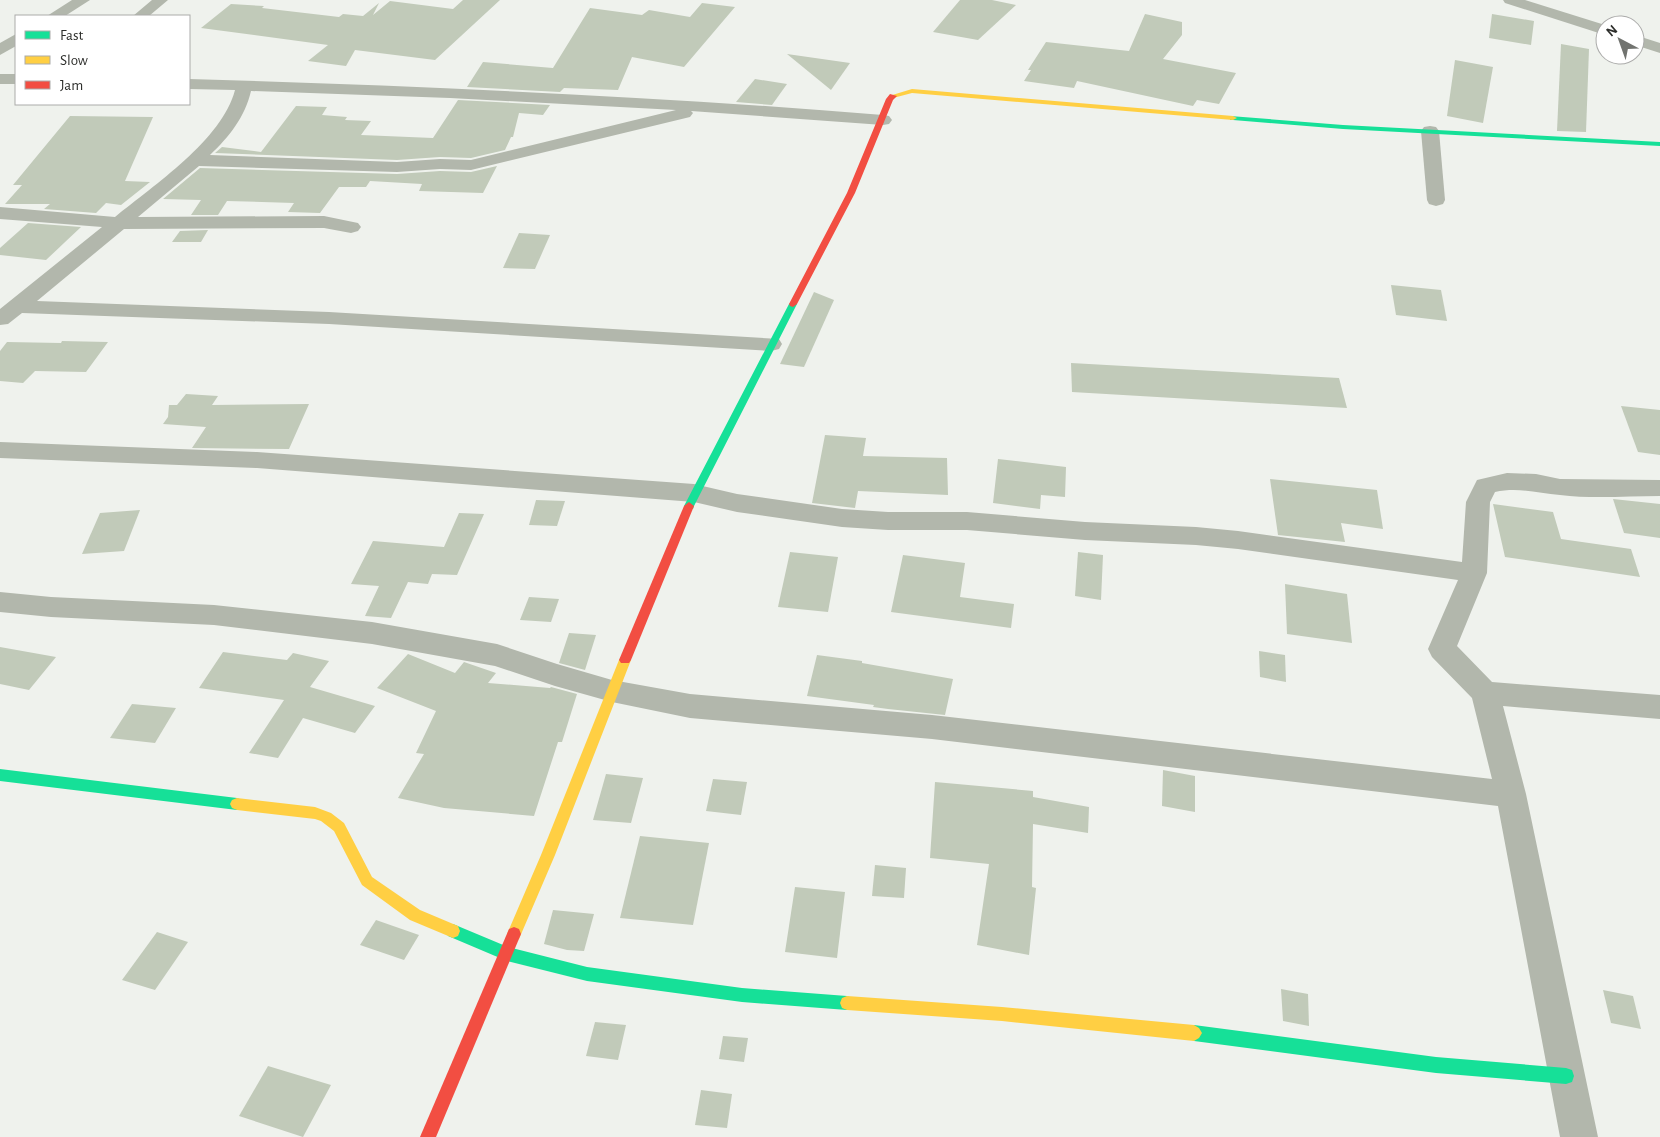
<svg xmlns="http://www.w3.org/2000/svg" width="1660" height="1137" viewBox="0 0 1660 1137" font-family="'Alegreya Sans',sans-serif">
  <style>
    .building { fill: #c1cab9 }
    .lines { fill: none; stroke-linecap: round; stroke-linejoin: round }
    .street { fill: #b2b7ac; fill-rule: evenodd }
    .fast { fill: #16e098; fill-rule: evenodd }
    .slow { fill: #ffcf43; fill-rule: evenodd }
    .jam { fill: #f24e42; fill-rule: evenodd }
  </style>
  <rect width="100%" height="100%" fill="#eff2ed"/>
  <g class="building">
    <path d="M 463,0 L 500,0 L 435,60 L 355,50 L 346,66 L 308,61 L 328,45 L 201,28 L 231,4 L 264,6 L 262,8 L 339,17 L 343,14 L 363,16 L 379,3 L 373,15 L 390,1 L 453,9 Z"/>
    <path d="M 960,0 L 992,0 L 1016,5 L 978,40 L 933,32 Z"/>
    <path d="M 702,3 L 735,7 L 684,67 L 632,57 L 618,90 L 564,88 L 560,92 L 467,87 L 483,62 L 553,68 L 590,8 L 642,15 L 649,10 L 690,17 Z"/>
    <path d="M 1145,14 L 1182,22 L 1182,35 L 1163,59 L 1236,73 L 1219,104 L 1197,100 L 1193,106 L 1077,81 L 1074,88 L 1024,81 L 1031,70 L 1028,70 L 1046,42 L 1129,51 Z"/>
    <path d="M 1492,14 L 1534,21 L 1531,45 L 1489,38 Z"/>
    <path d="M 1561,44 L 1589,49 L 1586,132 L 1557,131 Z"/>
    <path d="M 787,54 L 850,63 L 831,90 Z"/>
    <path d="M 1455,60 L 1493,67 L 1483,123 L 1447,116 Z"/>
    <path d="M 755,79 L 787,84 L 772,105 L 736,102 Z"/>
    <path d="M 458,100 L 550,105 L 543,115 L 519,113 L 513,137 L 511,137 L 505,150 L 471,158 L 440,157 L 397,160 L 215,153 L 222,147 L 261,152 L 296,106 L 327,107 L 322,115 L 347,117 L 345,120 L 371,121 L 361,135 L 433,138 Z"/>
    <path d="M 70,116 L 153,117 L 125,181 L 150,182 L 121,205 L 106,203 L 96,213 L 44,209 L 50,204 L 5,204 L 22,185 L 13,185 Z"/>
    <path d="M 497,166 L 483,193 L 419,191 L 422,184 L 370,181 L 366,187 L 339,187 L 320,213 L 288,212 L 294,203 L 227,201 L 218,215 L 191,215 L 201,200 L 163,199 L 200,168 L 397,174 L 440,171 L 471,172 Z"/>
    <path d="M 28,223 L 81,227 L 46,260 L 0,255 L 0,248 Z"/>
    <path d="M 208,230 L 201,242 L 172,242 L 180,231 Z"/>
    <path d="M 519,233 L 550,235 L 535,269 L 503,268 Z"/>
    <path d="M 1391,285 L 1441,290 L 1447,321 L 1396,315 Z"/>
    <path d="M 814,292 L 834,300 L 804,367 L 780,364 Z"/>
    <path d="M 62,341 L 108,342 L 86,372 L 35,371 L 23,383 L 0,381 L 0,351 L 7,342 L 61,343 Z"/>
    <path d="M 1071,363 L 1339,378 L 1347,408 L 1072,392 Z"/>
    <path d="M 186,394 L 218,396 L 212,405 L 309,404 L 289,449 L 192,448 L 206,427 L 163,424 L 168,417 L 169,405 L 177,405 Z"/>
    <path d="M 1621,406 L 1660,410 L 1660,455 L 1638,452 Z"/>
    <path d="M 825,435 L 866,438 L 863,456 L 947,458 L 948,495 L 858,491 L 855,508 L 812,503 Z"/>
    <path d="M 998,459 L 1066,467 L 1065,497 L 1041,495 L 1040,509 L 993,503 Z"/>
    <path d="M 1270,479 L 1377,490 L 1383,529 L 1341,523 L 1345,542 L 1278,535 Z"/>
    <path d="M 1613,499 L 1660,504 L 1660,538 L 1624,533 Z"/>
    <path d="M 536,500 L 565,501 L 557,526 L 529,525 Z"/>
    <path d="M 1493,504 L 1553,512 L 1561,539 L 1631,549 L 1640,577 L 1505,557 Z"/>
    <path d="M 140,510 L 124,551 L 82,554 L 100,513 Z"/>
    <path d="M 459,513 L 484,514 L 457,575 L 432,574 L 428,584 L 408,582 L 391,618 L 365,616 L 379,586 L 351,584 L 373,541 L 444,547 Z"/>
    <path d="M 790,552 L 838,557 L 828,612 L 778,607 Z"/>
    <path d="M 1078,552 L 1103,555 L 1101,600 L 1075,596 Z"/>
    <path d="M 903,555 L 965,563 L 960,597 L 1014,604 L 1011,628 L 891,612 Z"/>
    <path d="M 1285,584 L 1347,594 L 1352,643 L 1287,634 Z"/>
    <path d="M 529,597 L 559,599 L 551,622 L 520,620 Z"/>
    <path d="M 569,633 L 596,635 L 585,670 L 559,663 Z"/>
    <path d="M 0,647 L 56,657 L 29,690 L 0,684 Z"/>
    <path d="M 1259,651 L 1285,655 L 1286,682 L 1260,677 Z"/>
    <path d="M 223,652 L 287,660 L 293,653 L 329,661 L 310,687 L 375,706 L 355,733 L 303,718 L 278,758 L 249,753 L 284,700 L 199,688 Z"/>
    <path d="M 408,654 L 455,673 L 464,662 L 496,673 L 488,683 L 550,688 L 551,687 L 577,694 L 562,742 L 558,742 L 534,816 L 444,808 L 398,798 L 424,754 L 416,753 L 436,711 L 377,688 Z"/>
    <path d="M 817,655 L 862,661 L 862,663 L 953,679 L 945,715 L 888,709 L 873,707 L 874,705 L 807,696 Z"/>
    <path d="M 132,704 L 176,708 L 155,743 L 110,738 Z"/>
    <path d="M 1163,770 L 1195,776 L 1195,812 L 1162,806 Z"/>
    <path d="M 606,774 L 643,778 L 631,823 L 593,820 Z"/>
    <path d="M 713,779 L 747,782 L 741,815 L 706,811 Z"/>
    <path d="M 935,782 L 1033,791 L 1033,797 L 1089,807 L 1088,833 L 1033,824 L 1032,887 L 1036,888 L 1029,955 L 977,945 L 989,864 L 930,858 Z"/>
    <path d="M 640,836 L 709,843 L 693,925 L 620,918 Z"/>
    <path d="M 875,865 L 906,868 L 904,898 L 872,896 Z"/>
    <path d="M 795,887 L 845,892 L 837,958 L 785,952 Z"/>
    <path d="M 553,910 L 594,914 L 584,951 L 567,950 L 544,944 Z"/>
    <path d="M 376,920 L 419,935 L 404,960 L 360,945 Z"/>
    <path d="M 157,932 L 188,942 L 155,990 L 122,980 Z"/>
    <path d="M 1281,989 L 1308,994 L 1309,1026 L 1283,1021 Z"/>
    <path d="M 1603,990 L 1633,996 L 1641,1029 L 1611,1023 Z"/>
    <path d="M 595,1022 L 626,1025 L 618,1060 L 586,1056 Z"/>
    <path d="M 723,1036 L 748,1038 L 744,1062 L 719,1059 Z"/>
    <path d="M 268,1066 L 331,1085 L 303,1137 L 239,1116 Z"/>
    <path d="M 701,1090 L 732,1094 L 727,1128 L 695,1125 Z"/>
  </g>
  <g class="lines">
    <g class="street">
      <path d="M 72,0 L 90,0 L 65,16 L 47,16 Z"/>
      <path d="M 152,0 L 168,0 L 149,16 L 133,16 Z"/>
      <path d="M 1503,0 L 1525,0 L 1605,25 L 1605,35 L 1505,3 Z"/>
      <path d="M 16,34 L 16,46 L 0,55 L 0,43 Z"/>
      <path d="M 1635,35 L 1660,43 L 1660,53 L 1635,45 Z"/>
      <rect x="0" y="74" width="16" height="10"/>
      <path d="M 189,79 C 420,86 652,96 883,115 L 889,116 L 892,120 L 889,124 L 883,125 L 691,111 L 693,113 L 690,117 L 471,170 L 440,169 L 397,172 L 199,166 L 138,217 L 324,216 L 358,223 L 361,227 L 358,231 L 351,233 L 324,228 L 124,229 L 37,301 L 329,312 L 779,339 L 782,344 L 779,349 L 771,351 L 329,324 L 22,313 L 8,324 L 0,325 L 0,309 L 102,227 L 0,219 L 0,207 L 115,217 C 154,185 222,140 235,90 L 189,89 ZM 251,91 L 450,98 L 676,110 L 471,160 L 440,159 L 397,162 L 210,155 C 229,137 245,117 251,91 Z"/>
      <path d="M 1430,126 L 1436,127 L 1439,131 L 1445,200 L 1443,204 L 1436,206 L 1429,204 L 1427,200 L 1421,131 L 1424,127 Z"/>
      <path d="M 0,442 L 257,452 L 694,484 L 737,494 L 842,509 L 888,512 L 967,512 L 1085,522 L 1196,527 L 1238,531 L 1462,562 L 1466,502 L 1477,480 L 1507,473 L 1536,474 L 1560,479 L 1660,480 L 1660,496 C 1627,496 1592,499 1560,495 C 1537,493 1518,487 1495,492 L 1490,502 L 1487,573 L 1457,646 L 1492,682 L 1660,695 L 1660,719 L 1503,706 L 1526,794 L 1598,1137 L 1560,1137 L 1498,806 L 932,739 L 690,718 L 612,702 L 555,686 L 495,666 L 372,644 L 214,625 L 51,617 L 0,612 L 0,592 L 51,597 L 214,605 L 372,622 L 497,644 L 557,664 L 612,680 L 690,694 L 932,715 L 1492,779 L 1472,698 L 1432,657 L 1428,649 L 1458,580 L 1238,549 L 1196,545 L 1085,540 L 967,530 L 888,530 L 842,527 L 737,512 L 694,502 L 257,468 L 0,458 Z"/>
    </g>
    <g class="fast">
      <path d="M 1230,116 L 1343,125 L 1660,142 L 1660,146 L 1343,129 L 1233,120 L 1230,120 Z"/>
      <path d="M 793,301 L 797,304 L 694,506 L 693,509 L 685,509 L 684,506 L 789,304 Z"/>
      <path d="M 0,769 L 237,798 L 242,800 L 244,804 L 242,808 L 237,810 L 0,781 Z"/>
      <path d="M 453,924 L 508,947 L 587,967 L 742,988 L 847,996 L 852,998 L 854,1003 L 852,1008 L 847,1010 L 742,1002 L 587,981 L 507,961 L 448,936 L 446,931 L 448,926 Z"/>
      <path d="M 1194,1025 L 1436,1057 L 1566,1068 L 1572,1070 L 1574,1076 L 1572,1082 L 1566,1084 L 1436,1073 L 1194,1041 L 1189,1038 L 1186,1033 L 1189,1028 Z"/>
    </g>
    <g class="slow">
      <path d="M 912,89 L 1233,116 L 1237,118 L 1233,120 L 912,93 L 893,98 L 889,96 Z"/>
      <path d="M 625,655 L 629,657 L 631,660 L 555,855 L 519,939 L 514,941 L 509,939 L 507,934 L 541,855 L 619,660 L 621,657 Z"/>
      <path d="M 237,798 L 315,807 L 331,813 L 344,823 L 372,877 L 420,910 L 458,926 L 460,931 L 458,936 L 453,938 L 410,920 L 362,885 L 334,831 L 321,821 L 315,819 L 237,810 L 232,808 L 230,804 L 232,800 Z"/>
      <path d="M 847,996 L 1002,1007 L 1194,1025 L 1199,1028 L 1202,1033 L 1199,1038 L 1194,1041 L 1002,1021 L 847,1010 L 842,1008 L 840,1003 L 842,998 Z"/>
    </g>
    <g class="jam">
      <path d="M 890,94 L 897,96 L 893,100 L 855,193 L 797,304 L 793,307 L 790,306 L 789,304 L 847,193 L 886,99 Z"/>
      <path d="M 689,502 L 694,506 L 631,660 L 629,663 L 621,663 L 619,660 L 684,506 Z"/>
      <path d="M 514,927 L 519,929 L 521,934 L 436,1137 L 420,1137 L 509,929 Z"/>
    </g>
  </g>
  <rect x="15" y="15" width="175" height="90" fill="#ffffff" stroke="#ababaa"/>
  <rect x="25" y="31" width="25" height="8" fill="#16e098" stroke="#ababaa"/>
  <text x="60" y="40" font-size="15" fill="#2d2e2b">Fast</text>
  <rect x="25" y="56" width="25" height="8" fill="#ffcf43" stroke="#ababaa"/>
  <text x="60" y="65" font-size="15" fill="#2d2e2b">Slow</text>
  <rect x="25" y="81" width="25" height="8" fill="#f24e42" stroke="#ababaa"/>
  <text x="60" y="90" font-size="15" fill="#2d2e2b">Jam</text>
  <g transform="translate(1620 40) rotate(319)"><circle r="24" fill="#ffffff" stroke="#ababaa"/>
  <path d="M0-4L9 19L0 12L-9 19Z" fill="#71736f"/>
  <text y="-8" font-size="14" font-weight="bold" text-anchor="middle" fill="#2d2e2b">N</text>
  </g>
</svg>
